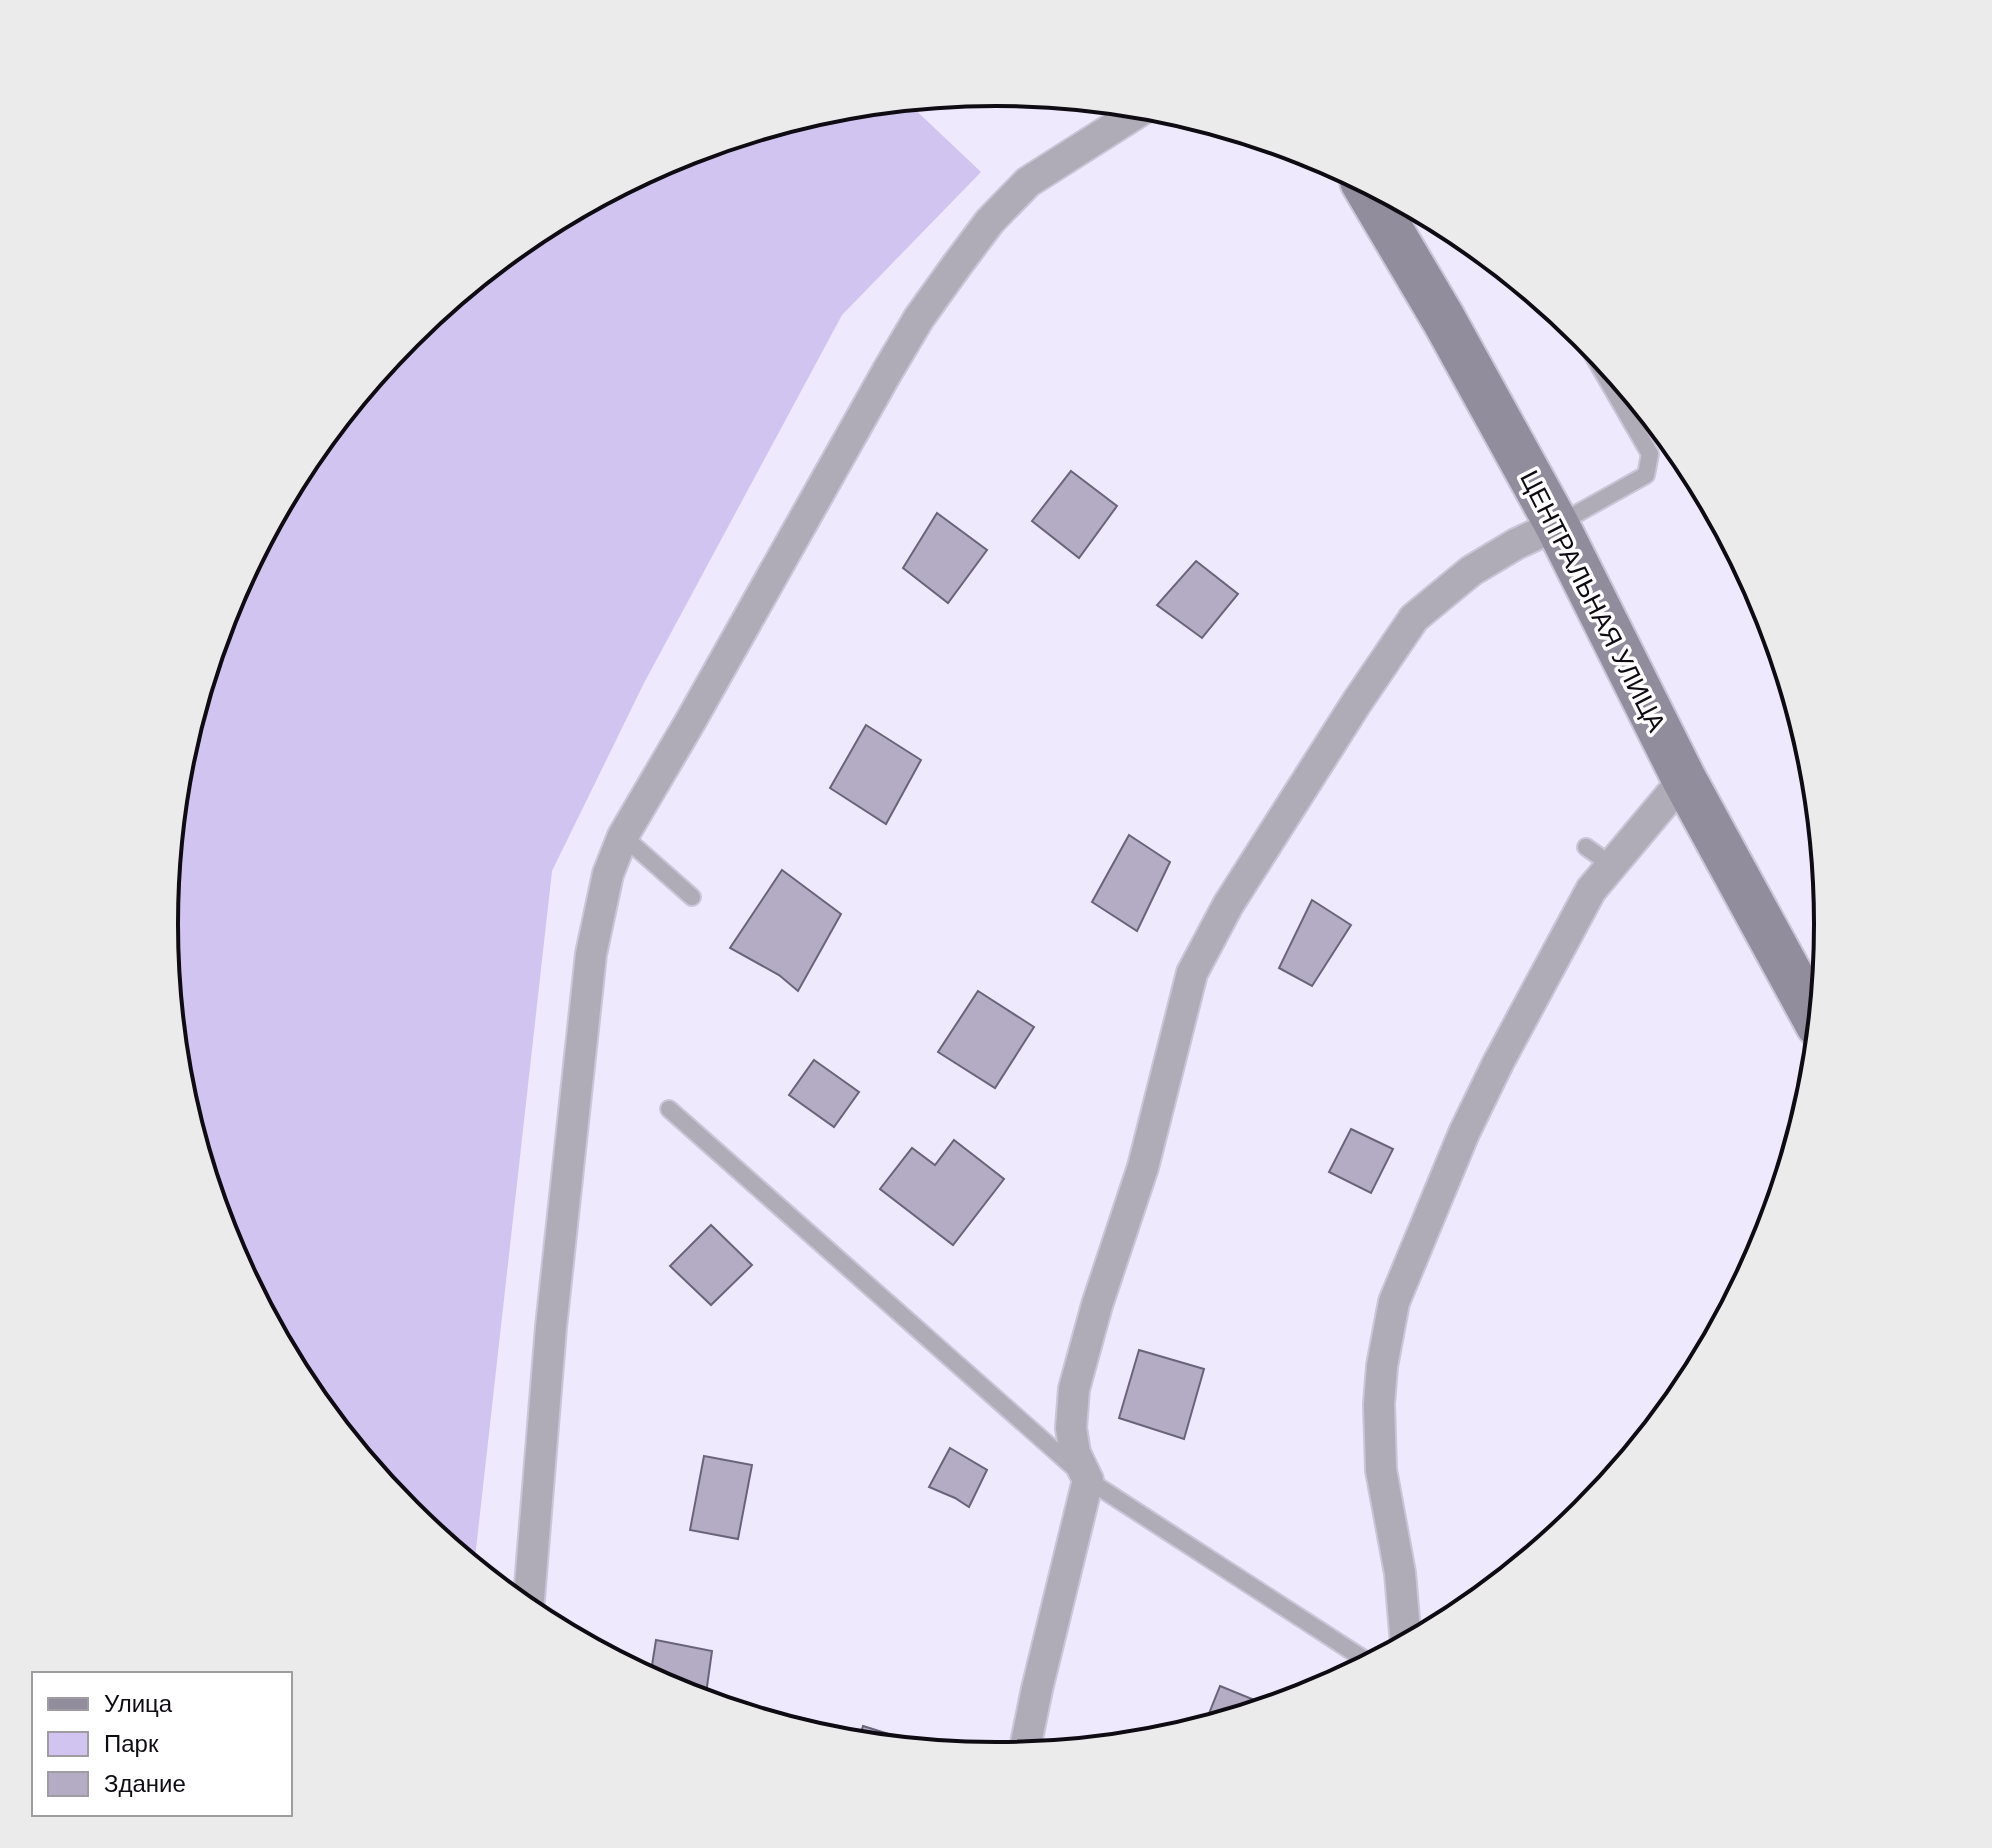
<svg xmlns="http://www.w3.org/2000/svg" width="1992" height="1848" viewBox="0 0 1992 1848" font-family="Arial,sans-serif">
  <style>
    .green { fill: #d1c4f0 }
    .building { fill: #b3acc4; stroke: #6a647a; stroke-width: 2 }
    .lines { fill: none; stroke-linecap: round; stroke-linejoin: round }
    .service-casing { stroke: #cac5d8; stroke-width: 20 }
    .minor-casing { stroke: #cac5d8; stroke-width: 34 }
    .secondary-casing { stroke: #cac5d8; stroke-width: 48 }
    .service { stroke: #afacb7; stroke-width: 16 }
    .minor { stroke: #afacb7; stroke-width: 30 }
    .secondary { stroke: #918d9c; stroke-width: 44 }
    .labels { text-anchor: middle; stroke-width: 7; stroke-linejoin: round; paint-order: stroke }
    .street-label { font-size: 26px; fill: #0e0b13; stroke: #fff }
    .rim { fill: none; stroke: #0e0b13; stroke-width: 4 }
  </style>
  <rect width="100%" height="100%" fill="#eee9fd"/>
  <path class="green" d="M 906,101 L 981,172 L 842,315 L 644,683 L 552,871 L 474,1567 L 407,1512 L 304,1386 L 227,1242 L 180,1086 L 164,924 L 180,761 L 228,605 L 304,461 L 408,335 L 534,232 L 678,155 L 834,108 Z"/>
  <g class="building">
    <path d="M 1071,471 L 1117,506 L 1079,558 L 1032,521 Z"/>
    <path d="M 937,513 L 987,550 L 948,603 L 903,568 Z"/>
    <path d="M 1196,561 L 1238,594 L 1202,638 L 1157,605 Z"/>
    <path d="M 866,725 L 921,760 L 886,824 L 830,788 Z"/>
    <path d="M 1129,835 L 1170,862 L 1137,931 L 1092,902 Z"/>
    <path d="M 782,870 L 841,914 L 798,991 L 779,975 L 730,948 Z"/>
    <path d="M 1312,900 L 1351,925 L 1312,986 L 1279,968 Z"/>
    <path d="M 978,991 L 1034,1027 L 995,1088 L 938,1052 Z"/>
    <path d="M 814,1060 L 859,1092 L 834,1127 L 789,1095 Z"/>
    <path d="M 1351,1129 L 1393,1149 L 1371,1193 L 1329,1172 Z"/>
    <path d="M 954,1140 L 1004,1179 L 953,1245 L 880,1189 L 912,1148 L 935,1165 Z"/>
    <path d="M 711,1225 L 752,1265 L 711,1305 L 670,1266 Z"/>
    <path d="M 1139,1350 L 1204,1369 L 1184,1439 L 1119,1418 Z"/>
    <path d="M 950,1448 L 987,1470 L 969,1507 L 955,1498 L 929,1487 Z"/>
    <path d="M 704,1456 L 752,1465 L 738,1539 L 690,1530 Z"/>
    <path d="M 656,1640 L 712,1651 L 705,1701 L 677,1692 L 650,1678 Z"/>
    <path d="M 1220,1686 L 1257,1701 L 1253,1711 L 1212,1724 L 1206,1721 Z"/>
    <path d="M 863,1726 L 937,1749 L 937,1750 L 858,1742 Z"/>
  </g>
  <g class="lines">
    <defs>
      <g id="service">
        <path d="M 1560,523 L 1646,475 L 1650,454 L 1579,331"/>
        <path d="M 623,836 L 692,897"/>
        <path d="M 1586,847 L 1610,864"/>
        <path d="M 669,1109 L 1088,1480 L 1370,1663"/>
      </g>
      <g id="minor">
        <path d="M 528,1611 L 551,1327 L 591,954 L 608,874 L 623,836 L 690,722 L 887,372 L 919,318 L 957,265 L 990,221 L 1028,182 L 1146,107"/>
        <path d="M 1406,1644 L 1400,1573 L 1381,1470 L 1379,1404 L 1382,1366 L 1394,1302 L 1464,1133 L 1498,1063 L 1591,890 L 1684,779"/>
        <path d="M 1024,1753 L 1037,1689 L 1088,1480 L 1075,1453 L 1071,1428 L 1074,1389 L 1097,1305 L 1143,1167 L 1192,973 L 1228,905 L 1357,702 L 1414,618 L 1471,571 L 1516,544 L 1557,525"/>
      </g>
      <path id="secondary" d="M 1362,181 L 1444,320 L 1557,525 L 1684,779 L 1818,1025"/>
    </defs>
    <use href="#service" class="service-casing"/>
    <use href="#minor" class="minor-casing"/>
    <use href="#secondary" class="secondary-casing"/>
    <use href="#service" class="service"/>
    <use href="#minor" class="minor"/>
    <use href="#secondary" class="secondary"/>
  </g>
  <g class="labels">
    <g class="street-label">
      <text transform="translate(1593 601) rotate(63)" y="9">ЦЕНТРАЛЬНАЯ УЛИЦА</text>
    </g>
  </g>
  <path d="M0 0H1992V1848H0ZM178 924a818 818 0 1 1 1636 0a818 818 0 1 1-1636 0Z" fill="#ecebec" fill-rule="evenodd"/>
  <path class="rim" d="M178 924a818 818 0 1 1 1636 0a818 818 0 1 1-1636 0Z"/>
  <rect x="32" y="1672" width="260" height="144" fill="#ffffff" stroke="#9f9da1" stroke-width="2"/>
  <rect x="48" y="1698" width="40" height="12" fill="#918d9c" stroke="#9f9da1" stroke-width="2"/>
  <text x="104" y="1712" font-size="24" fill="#0e0b13">Улица</text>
  <rect x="48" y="1732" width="40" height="24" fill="#d1c4f0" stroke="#9f9da1" stroke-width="2"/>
  <text x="104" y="1752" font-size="24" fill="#0e0b13">Парк</text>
  <rect x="48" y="1772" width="40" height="24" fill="#b3acc4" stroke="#9f9da1" stroke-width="2"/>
  <text x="104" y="1792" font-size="24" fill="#0e0b13">Здание</text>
</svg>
